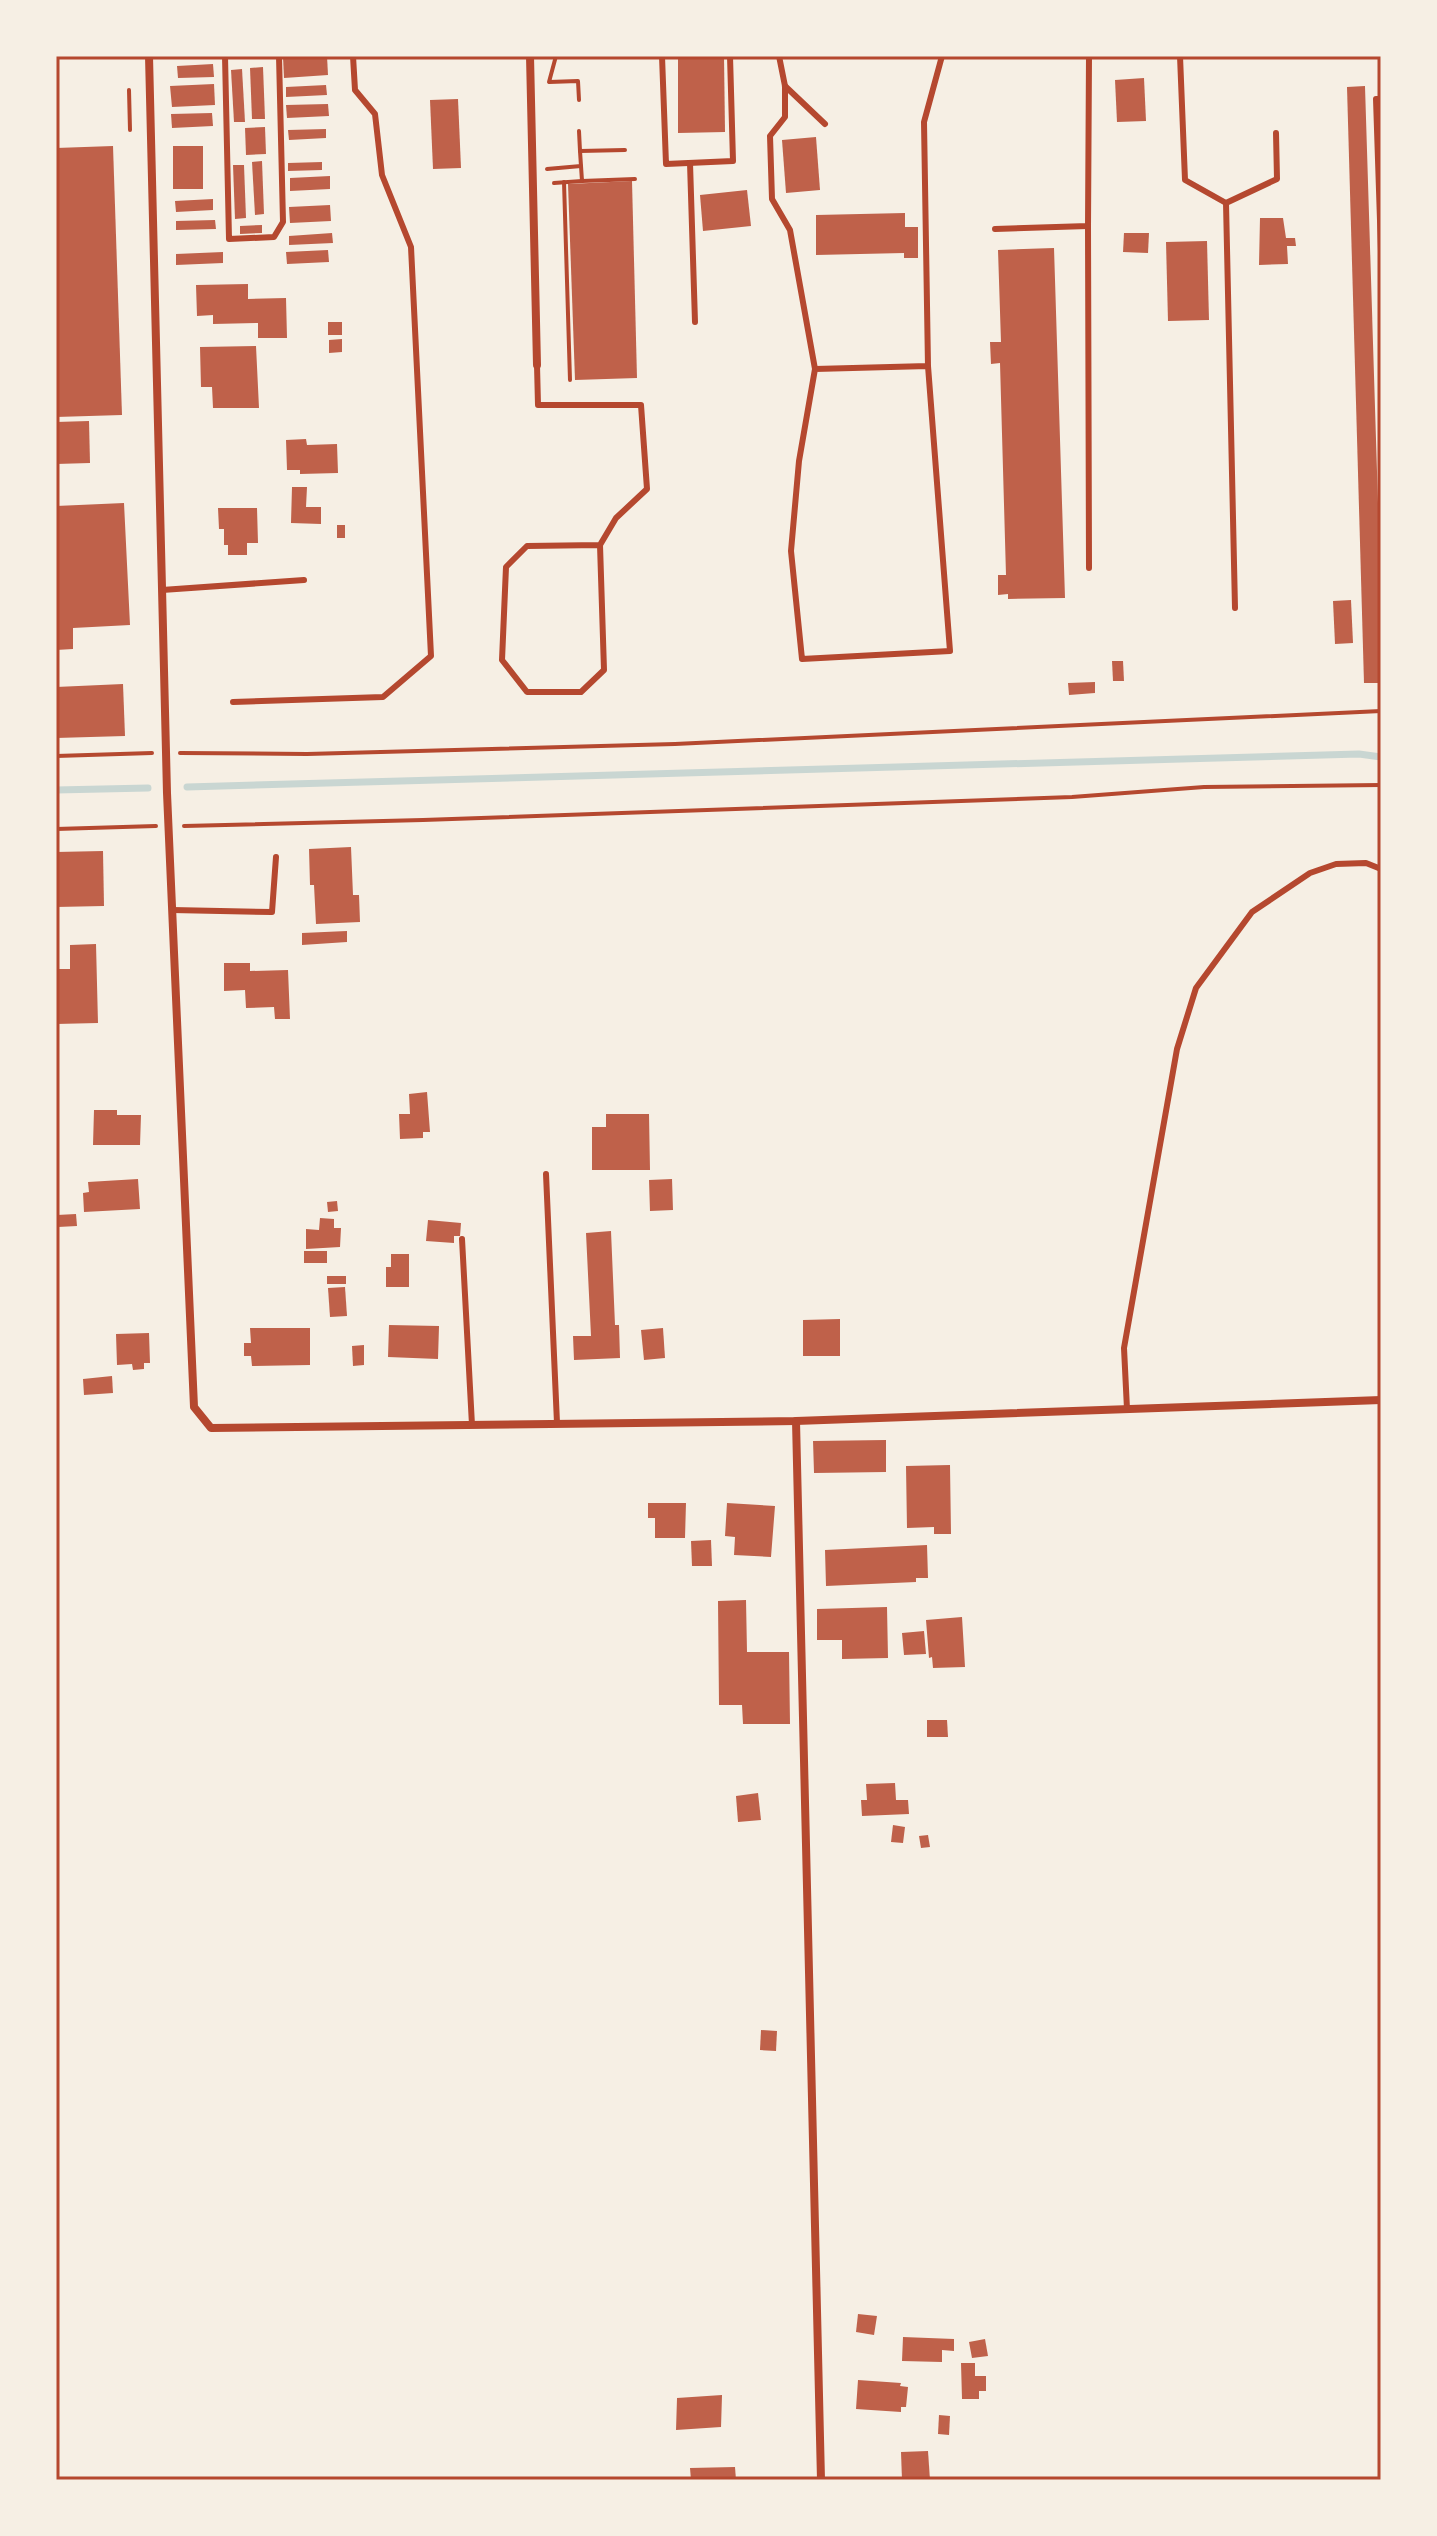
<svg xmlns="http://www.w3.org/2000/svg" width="1437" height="2536" viewBox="0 0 1437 2536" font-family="'Alegreya Sans',sans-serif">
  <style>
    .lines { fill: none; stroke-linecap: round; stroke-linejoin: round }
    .stream { stroke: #c9d6d2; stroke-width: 7 }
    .building { fill: #bf614a }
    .path { stroke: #b5482f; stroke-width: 4 }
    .service { stroke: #b5482f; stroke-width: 6 }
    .minor { stroke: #b5482f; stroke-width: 8 }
    .neatline { fill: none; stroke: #b5482f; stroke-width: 3 }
  </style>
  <rect width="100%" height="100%" fill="#f6efe4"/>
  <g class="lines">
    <g class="stream">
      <path d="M 187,787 L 1359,754 L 1381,757"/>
      <path d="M 56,790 L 148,788"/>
    </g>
  </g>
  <g class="building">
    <path d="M 327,56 L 328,75 L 284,78 L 283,57 Z"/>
    <path d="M 678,56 L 724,56 L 725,132 L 678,133 Z"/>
    <path d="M 213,64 L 214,77 L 178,78 L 177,66 Z"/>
    <path d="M 263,67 L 265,119 L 252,119 L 250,68 Z"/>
    <path d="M 242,69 L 245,122 L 234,122 L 231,70 Z"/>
    <path d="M 1144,78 L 1146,121 L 1117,122 L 1115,80 Z"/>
    <path d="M 214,84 L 215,105 L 172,107 L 170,86 Z"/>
    <path d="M 326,85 L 327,95 L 286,97 L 286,87 Z"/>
    <path d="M 1365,86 L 1381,600 L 1381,683 L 1364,683 L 1347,87 Z"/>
    <path d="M 458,99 L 461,168 L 433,169 L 430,100 Z"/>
    <path d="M 328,104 L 329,116 L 287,118 L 286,105 Z"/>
    <path d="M 212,113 L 213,126 L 172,128 L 171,114 Z"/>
    <path d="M 265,127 L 266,154 L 246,155 L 245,128 Z"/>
    <path d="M 326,129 L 326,138 L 289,140 L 288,130 Z"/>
    <path d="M 816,137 L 820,190 L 786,193 L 782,140 Z"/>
    <path d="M 113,146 L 122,415 L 56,417 L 56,148 Z"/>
    <rect x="173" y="146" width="30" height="43"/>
    <path d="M 262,161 L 264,214 L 255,215 L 252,162 Z"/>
    <path d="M 322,162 L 322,170 L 288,171 L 288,163 Z"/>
    <path d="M 233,165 L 244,165 L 246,218 L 235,219 Z"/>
    <path d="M 330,176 L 330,189 L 290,191 L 290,178 Z"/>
    <path d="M 632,181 L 637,378 L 575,380 L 568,184 Z"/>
    <path d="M 747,190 L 751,226 L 703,231 L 700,195 Z"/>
    <path d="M 213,199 L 213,210 L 176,212 L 175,201 Z"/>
    <path d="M 330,205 L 331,221 L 290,223 L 289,207 Z"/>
    <path d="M 905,213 L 905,227 L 918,227 L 918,258 L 904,258 L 904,253 L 816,255 L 816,215 Z"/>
    <path d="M 1260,218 L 1283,218 L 1286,238 L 1295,238 L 1296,246 L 1287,246 L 1288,264 L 1259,265 Z"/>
    <path d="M 215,220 L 216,229 L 176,230 L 176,221 Z"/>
    <path d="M 262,225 L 262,233 L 240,234 L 240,226 Z"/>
    <path d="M 332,233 L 333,243 L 289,245 L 289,236 Z"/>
    <path d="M 1124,233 L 1149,233 L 1148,253 L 1123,252 Z"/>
    <path d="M 1207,241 L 1209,320 L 1168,321 L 1166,242 Z"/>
    <path d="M 1054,248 L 1065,598 L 1008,599 L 1008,594 L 998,595 L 998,575 L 1006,575 L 1000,363 L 991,364 L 990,342 L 1001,342 L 998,250 Z"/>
    <path d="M 328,250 L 329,262 L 287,264 L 286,252 Z"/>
    <path d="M 223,252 L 223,263 L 176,265 L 176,254 Z"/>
    <path d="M 248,284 L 248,299 L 286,298 L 287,338 L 258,338 L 258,323 L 213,324 L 213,315 L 197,316 L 196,285 Z"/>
    <rect x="328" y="322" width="14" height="13"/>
    <path d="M 342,339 L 342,352 L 329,353 L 329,340 Z"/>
    <path d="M 256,346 L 259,408 L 213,408 L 212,387 L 201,387 L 200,347 Z"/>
    <path d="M 89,421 L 90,463 L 56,464 L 56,422 Z"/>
    <path d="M 306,439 L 307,445 L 337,444 L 338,473 L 300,474 L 300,470 L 287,470 L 286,440 Z"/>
    <path d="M 292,487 L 307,487 L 306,507 L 321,507 L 321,524 L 291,523 Z"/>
    <path d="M 124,503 L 130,625 L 73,628 L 73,649 L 56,650 L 56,506 Z"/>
    <path d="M 218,508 L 257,508 L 258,543 L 247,543 L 247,555 L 228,555 L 228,545 L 224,545 L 224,529 L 219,529 Z"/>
    <rect x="337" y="525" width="8" height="13"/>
    <path d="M 1351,600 L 1353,643 L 1335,644 L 1333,601 Z"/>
    <path d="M 1112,661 L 1123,661 L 1124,681 L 1113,681 Z"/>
    <path d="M 1095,682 L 1095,693 L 1069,695 L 1068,683 Z"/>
    <path d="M 123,684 L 125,736 L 56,738 L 56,687 Z"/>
    <path d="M 351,847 L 353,895 L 359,895 L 360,922 L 316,924 L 314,885 L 310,885 L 309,849 Z"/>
    <path d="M 103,851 L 104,906 L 56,907 L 56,852 Z"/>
    <path d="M 347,931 L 347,942 L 302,945 L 302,933 Z"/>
    <path d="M 96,944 L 98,1023 L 56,1024 L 56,969 L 70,969 L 70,945 Z"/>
    <path d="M 224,963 L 250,963 L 250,971 L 288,970 L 290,1019 L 275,1019 L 274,1007 L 246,1008 L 245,990 L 224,991 Z"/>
    <path d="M 427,1092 L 430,1132 L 423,1132 L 423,1138 L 400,1139 L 399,1114 L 410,1114 L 409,1094 Z"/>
    <path d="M 94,1110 L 117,1110 L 117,1115 L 141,1115 L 140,1145 L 93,1145 Z"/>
    <path d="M 606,1114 L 649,1114 L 650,1170 L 592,1170 L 592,1127 L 606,1127 Z"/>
    <path d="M 138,1179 L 140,1209 L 84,1212 L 83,1193 L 89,1192 L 88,1182 Z"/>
    <path d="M 672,1179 L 673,1210 L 650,1211 L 649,1180 Z"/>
    <path d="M 337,1201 L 338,1211 L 328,1212 L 327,1202 Z"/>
    <path d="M 76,1214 L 77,1226 L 58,1227 L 57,1215 Z"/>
    <path d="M 320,1218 L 334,1219 L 334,1228 L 341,1228 L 340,1247 L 306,1249 L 306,1229 L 319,1230 Z"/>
    <path d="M 428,1220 L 461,1223 L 460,1236 L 454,1236 L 454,1243 L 426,1241 Z"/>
    <path d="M 611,1231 L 615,1325 L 619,1325 L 620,1358 L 574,1360 L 573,1336 L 591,1336 L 586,1233 Z"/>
    <rect x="304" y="1251" width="23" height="12"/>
    <path d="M 391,1254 L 409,1254 L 409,1287 L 386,1287 L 386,1267 L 391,1267 Z"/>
    <rect x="327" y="1276" width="19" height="8"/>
    <path d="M 345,1287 L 347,1316 L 330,1317 L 328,1288 Z"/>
    <path d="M 840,1319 L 840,1356 L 803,1356 L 803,1320 Z"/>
    <path d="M 389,1325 L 439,1326 L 438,1359 L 388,1357 Z"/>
    <path d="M 250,1328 L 310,1328 L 310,1365 L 252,1366 L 251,1356 L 244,1356 L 244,1343 L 251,1343 Z"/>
    <path d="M 663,1328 L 665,1358 L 644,1360 L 641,1330 Z"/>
    <path d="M 149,1333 L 150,1363 L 144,1363 L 144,1369 L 133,1370 L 132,1364 L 117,1365 L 116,1334 Z"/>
    <path d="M 364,1345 L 364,1365 L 353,1366 L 352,1346 Z"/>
    <path d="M 112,1376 L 113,1393 L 84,1395 L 83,1379 Z"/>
    <path d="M 886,1440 L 886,1472 L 814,1473 L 813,1441 Z"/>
    <path d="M 950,1465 L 951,1534 L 934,1534 L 934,1527 L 907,1528 L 906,1466 Z"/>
    <path d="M 648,1503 L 686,1503 L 685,1538 L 655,1538 L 655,1518 L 648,1518 Z"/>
    <path d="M 727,1503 L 775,1506 L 771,1557 L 734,1555 L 735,1537 L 725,1536 Z"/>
    <path d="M 711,1540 L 712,1566 L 692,1566 L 691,1541 Z"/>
    <path d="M 927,1545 L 928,1578 L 916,1578 L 916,1582 L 826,1586 L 825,1550 Z"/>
    <path d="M 746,1600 L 747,1652 L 789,1652 L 790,1724 L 743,1724 L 742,1705 L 719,1705 L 718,1601 Z"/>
    <path d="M 887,1607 L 888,1658 L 842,1659 L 842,1640 L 817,1640 L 817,1609 Z"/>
    <path d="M 962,1617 L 965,1667 L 933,1668 L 932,1657 L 929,1658 L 926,1620 Z"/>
    <path d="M 924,1631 L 926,1654 L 904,1655 L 902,1633 Z"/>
    <path d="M 927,1720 L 947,1720 L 948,1737 L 927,1737 Z"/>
    <path d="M 895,1783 L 896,1800 L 908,1800 L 909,1814 L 862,1816 L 861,1800 L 867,1800 L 866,1784 Z"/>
    <path d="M 758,1793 L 761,1820 L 738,1822 L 736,1796 Z"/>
    <path d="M 893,1825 L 905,1827 L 903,1843 L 891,1842 Z"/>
    <path d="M 928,1835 L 930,1847 L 921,1848 L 919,1836 Z"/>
    <path d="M 761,2030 L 777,2031 L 776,2051 L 760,2050 Z"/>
    <path d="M 858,2314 L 877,2316 L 874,2335 L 856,2332 Z"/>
    <path d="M 903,2337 L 954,2339 L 954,2351 L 942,2350 L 942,2362 L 902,2361 Z"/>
    <path d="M 985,2339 L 988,2356 L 972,2358 L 969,2342 Z"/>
    <path d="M 961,2363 L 975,2363 L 975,2376 L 986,2376 L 986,2391 L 979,2391 L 979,2399 L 962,2399 Z"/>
    <path d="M 858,2380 L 901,2383 L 900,2386 L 908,2387 L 906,2407 L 901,2407 L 901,2412 L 856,2409 Z"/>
    <path d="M 722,2395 L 721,2427 L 676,2430 L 677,2398 Z"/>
    <path d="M 939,2415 L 950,2416 L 949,2435 L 938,2434 Z"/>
    <path d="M 928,2451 L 930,2480 L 902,2480 L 901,2452 Z"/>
    <path d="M 735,2467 L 736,2480 L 691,2480 L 690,2468 Z"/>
  </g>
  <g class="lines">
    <g class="path">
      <path d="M 556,56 L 549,82 L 578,81 L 579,100"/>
      <path d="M 129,90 L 130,130"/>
      <path d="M 579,131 L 580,151 L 625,150"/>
      <path d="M 581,166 L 582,181 L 635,179"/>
      <path d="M 547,169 L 581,166 L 580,151"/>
      <path d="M 564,182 L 570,380"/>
      <path d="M 554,183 L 582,181"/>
      <path d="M 180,753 L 307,754 L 675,744 L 1381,711"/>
      <path d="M 56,756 L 152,753"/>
      <path d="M 184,826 L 423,820 L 1072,797 L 1204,787 L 1381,785"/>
      <path d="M 56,829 L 156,826"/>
    </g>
    <g class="service">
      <path d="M 225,56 L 229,239 L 274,237 L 283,222 L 279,56"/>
      <path d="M 662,56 L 666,164 L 733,161 L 730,56"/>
      <path d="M 779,56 L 785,86 L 785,117 L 770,136 L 772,199 L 790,230 L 815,369"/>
      <path d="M 1180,56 L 1185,180 L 1226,203 L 1235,608"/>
      <path d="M 785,86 L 825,124"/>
      <path d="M 1381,99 L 1376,99 L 1381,251"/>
      <path d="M 690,163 L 695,322"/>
      <path d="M 1226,203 L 1277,179 L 1276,133"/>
      <path d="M 1088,226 L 1089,568"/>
      <path d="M 995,229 L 1088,226 L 1089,56"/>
      <path d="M 537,365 L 538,405 L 641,405 L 647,489 L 616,518 L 600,545 L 604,670 L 581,692 L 527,692 L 502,660 L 506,567 L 527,546 L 600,545"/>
      <path d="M 928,366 L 815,369 L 799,461 L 791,551 L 802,659 L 950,651 L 928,366 L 924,122 L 942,56"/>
      <path d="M 162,590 L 304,580"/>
      <path d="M 233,702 L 383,697 L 431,656 L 411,247 L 382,175 L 375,114 L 355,90 L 353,56"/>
      <path d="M 172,910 L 272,912 L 276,857"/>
      <path d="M 546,1174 L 557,1423"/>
      <path d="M 462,1239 L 472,1425"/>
      <path d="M 1127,1409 L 1124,1348 L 1177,1049 L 1196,988 L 1252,912 L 1310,873 L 1336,864 L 1366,863 L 1381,869"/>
    </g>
    <g class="minor">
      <path d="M 149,56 L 167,793 L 194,1407 L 211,1428 L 796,1421 L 1381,1400"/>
      <path d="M 530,56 L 537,365"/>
      <path d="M 796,1421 L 821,2480"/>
    </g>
  </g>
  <rect width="1437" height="2536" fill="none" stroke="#f6efe4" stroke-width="116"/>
  <rect x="58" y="58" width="1321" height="2420" class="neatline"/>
</svg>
